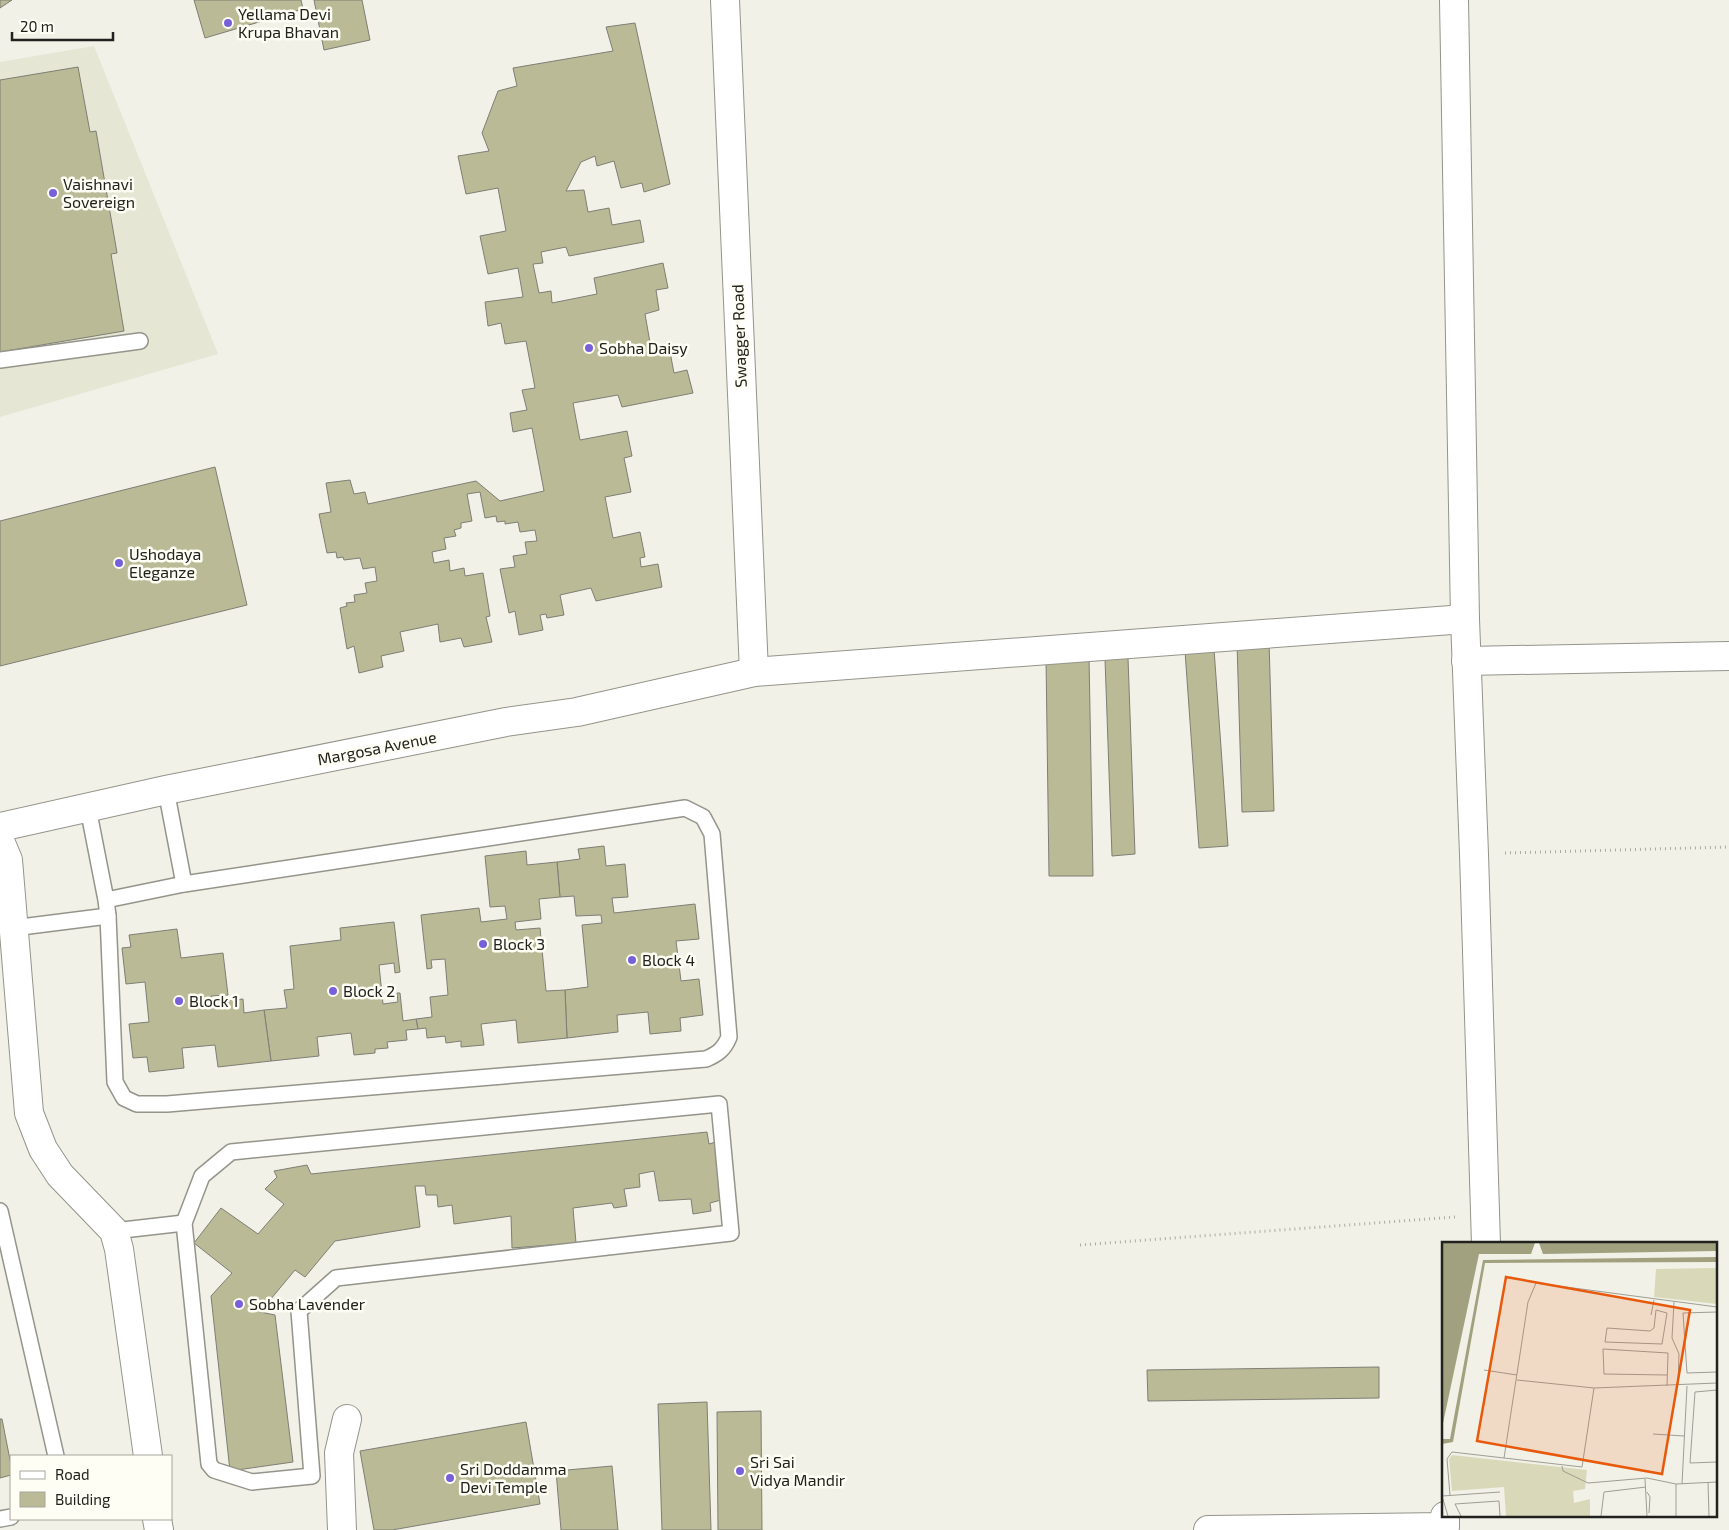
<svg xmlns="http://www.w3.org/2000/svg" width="1729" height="1530" viewBox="0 0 1729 1530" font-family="'Exo 2',sans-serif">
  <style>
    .built { fill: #e5e6d4 }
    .building { fill: #baba96; stroke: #7e7e75 }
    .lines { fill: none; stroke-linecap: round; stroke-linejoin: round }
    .service-casing { stroke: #94948b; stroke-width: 18 }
    .minor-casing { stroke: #94948b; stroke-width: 30 }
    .tertiary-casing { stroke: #94948b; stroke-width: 30 }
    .path { stroke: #ababa3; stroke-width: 3; stroke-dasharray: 1 4; stroke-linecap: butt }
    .service { stroke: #fff; stroke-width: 15 }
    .minor { stroke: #fff; stroke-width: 28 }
    .tertiary { stroke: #fff; stroke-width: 28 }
    .poi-dot { fill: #7761db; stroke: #fefef4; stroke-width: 2 }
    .labels { text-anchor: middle; stroke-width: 5; stroke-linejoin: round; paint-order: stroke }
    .poi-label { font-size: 16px; fill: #21211d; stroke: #fefef4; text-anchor: start }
    .street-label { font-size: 16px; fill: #21211d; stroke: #fefef4 }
    .inset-road { fill: none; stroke: #9e9e96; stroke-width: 1 }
    .view { fill: #e8590c; fill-opacity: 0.15; stroke: #e8590c; stroke-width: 2.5 }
    .inset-edge { fill: none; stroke: #21211d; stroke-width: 2.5 }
  </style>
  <rect width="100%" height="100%" fill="#f1f1e7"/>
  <path class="built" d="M 94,46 L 218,354 L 0,417 L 0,62 Z"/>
  <g class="building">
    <path d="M 0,0 L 12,0 L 0,8 Z"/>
    <path d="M 194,0 L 301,0 L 303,9 L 205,38 Z"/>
    <path d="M 314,0 L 362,0 L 370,40 L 324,50 Z"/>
    <path d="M 635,23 L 670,184 L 644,192 L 642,183 L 621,188 L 614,161 L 597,166 L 595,156 L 581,162 L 566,191 L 584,190 L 588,212 L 609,208 L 612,225 L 640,220 L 644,242 L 569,256 L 566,247 L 541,252 L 543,263 L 533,264 L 539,293 L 551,291 L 552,303 L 597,294 L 594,278 L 663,263 L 668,288 L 656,290 L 659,310 L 645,314 L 652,354 L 670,352 L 674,373 L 687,370 L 693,393 L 622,407 L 618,395 L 573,403 L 580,440 L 627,431 L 632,456 L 624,458 L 631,492 L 605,497 L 613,538 L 640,532 L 645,557 L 640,558 L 641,567 L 658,564 L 662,587 L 596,601 L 591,588 L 560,595 L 564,615 L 547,618 L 546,614 L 540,615 L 543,630 L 519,635 L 515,611 L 509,613 L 500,569 L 515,567 L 513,556 L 527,554 L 525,542 L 537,541 L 535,530 L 520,532 L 518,522 L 505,524 L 505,521 L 497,522 L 496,516 L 485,518 L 480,492 L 467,494 L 472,521 L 461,523 L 461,528 L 454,530 L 456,536 L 444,538 L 446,549 L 432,552 L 434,563 L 449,560 L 450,571 L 464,568 L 465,576 L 483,573 L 490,616 L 486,617 L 492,642 L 464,647 L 461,638 L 440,642 L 438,624 L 400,632 L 404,651 L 381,656 L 383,667 L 359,673 L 354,646 L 347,649 L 340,608 L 347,606 L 346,603 L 355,602 L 354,595 L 367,593 L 365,583 L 377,581 L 375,567 L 363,569 L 360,558 L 344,560 L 343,557 L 337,558 L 336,552 L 327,553 L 319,514 L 331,512 L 326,483 L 350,480 L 354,494 L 365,492 L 368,504 L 476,481 L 500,501 L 544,491 L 532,428 L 513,432 L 510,413 L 527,410 L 522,390 L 535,388 L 526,341 L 505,344 L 501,323 L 488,326 L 485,302 L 523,297 L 518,268 L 488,274 L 480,236 L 506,231 L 498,188 L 466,194 L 458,156 L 489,151 L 482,133 L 498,91 L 517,86 L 513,68 L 613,51 L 606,27 Z"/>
    <path d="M 78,67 L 90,132 L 96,131 L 117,253 L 111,254 L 124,331 L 0,352 L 0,80 Z"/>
    <path d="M 215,467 L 247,605 L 0,666 L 0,521 Z"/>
    <path d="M 1269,641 L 1274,811 L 1242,812 L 1237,643 Z"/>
    <path d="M 1214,649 L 1228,846 L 1199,848 L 1185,651 Z"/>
    <path d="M 1089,657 L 1093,876 L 1049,876 L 1046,658 Z"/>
    <path d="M 1128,658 L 1135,854 L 1112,856 L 1105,659 Z"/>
    <path d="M 604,846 L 606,866 L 625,864 L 628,897 L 612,898 L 614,913 L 695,904 L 699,939 L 676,941 L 681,981 L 699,979 L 703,1015 L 680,1018 L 681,1031 L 650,1034 L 648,1012 L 617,1015 L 618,1032 L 567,1038 L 565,990 L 588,987 L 582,925 L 602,923 L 601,915 L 576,916 L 574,896 L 560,897 L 557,862 L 580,859 L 578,849 Z"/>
    <path d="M 526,851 L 527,865 L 557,862 L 560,897 L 539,899 L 541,919 L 515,922 L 516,930 L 540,928 L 546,991 L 565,990 L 567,1038 L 518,1043 L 516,1020 L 481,1024 L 484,1045 L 461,1047 L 461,1041 L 446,1043 L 445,1036 L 427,1038 L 426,1028 L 418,1029 L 416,1019 L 432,1017 L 430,997 L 448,995 L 445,959 L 431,960 L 432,968 L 427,969 L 421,915 L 479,908 L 481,922 L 507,919 L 505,906 L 490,907 L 485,856 Z"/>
    <path d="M 394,922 L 400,972 L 395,973 L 394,963 L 379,965 L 383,1004 L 398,1002 L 397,993 L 400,993 L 403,1021 L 416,1019 L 418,1029 L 406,1030 L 407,1040 L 387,1042 L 388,1048 L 375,1049 L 375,1053 L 354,1055 L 351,1033 L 317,1037 L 319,1056 L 271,1061 L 264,1010 L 287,1008 L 284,990 L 294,989 L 290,946 L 341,940 L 340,928 Z"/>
    <path d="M 177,929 L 181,958 L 223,953 L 228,995 L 211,996 L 212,1002 L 243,999 L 244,1013 L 264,1010 L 271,1061 L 218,1067 L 215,1045 L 182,1048 L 184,1068 L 149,1072 L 147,1057 L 133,1058 L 129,1024 L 149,1022 L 145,982 L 126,984 L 122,948 L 131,947 L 129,935 Z"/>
    <path d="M 707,1132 L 709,1144 L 716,1142 L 721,1200 L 710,1203 L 711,1211 L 693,1214 L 691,1199 L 659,1201 L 654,1171 L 639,1174 L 640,1187 L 624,1189 L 627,1206 L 614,1208 L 612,1203 L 573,1208 L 576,1243 L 512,1248 L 511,1216 L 454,1224 L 452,1205 L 438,1207 L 437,1195 L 426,1195 L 425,1186 L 415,1186 L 420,1227 L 335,1241 L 305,1277 L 295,1270 L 260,1312 L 275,1315 L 293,1462 L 230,1471 L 211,1296 L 232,1273 L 194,1243 L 221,1208 L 258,1234 L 284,1204 L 265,1189 L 277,1177 L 274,1171 L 307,1165 L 311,1174 Z"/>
    <path d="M 1379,1367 L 1379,1398 L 1148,1401 L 1147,1370 Z"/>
    <path d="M 707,1402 L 711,1530 L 662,1530 L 658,1404 Z"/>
    <path d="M 761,1411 L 762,1530 L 718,1530 L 717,1412 Z"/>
    <path d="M 0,1419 L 2,1419 L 11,1465 L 11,1475 L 0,1478 Z"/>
    <path d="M 526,1422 L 540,1504 L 392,1530 L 374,1530 L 360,1451 Z"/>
    <path d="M 612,1466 L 618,1530 L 561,1530 L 556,1471 Z"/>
  </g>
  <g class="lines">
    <defs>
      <g id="service">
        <path d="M 0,360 L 140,341"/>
        <path d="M 166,790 L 184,884"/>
        <path d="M 88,808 L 106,900 L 108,916 L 115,1082 L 124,1098 L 137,1104 L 167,1104 L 706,1059 C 718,1054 724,1049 729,1037 L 712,834 L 703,817 L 685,808 L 184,884 L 106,900"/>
        <path d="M 13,928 L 108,916"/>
        <path d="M 719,1104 L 731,1233 L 336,1278 L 299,1311 L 312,1476 L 252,1482 L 214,1470 L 209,1464 L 184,1223 L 202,1176 L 231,1152 Z"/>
        <path d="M 0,1211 L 56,1456"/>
        <path d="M 114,1231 L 184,1223"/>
        <path d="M 0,1519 L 11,1517"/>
      </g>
      <g id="minor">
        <path d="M 725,0 L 754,672"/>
        <path d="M 1454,0 L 1465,619 L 1474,854 L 1486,1244"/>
        <path d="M 1466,661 L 1729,656"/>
        <path d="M 0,827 L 166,790 L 506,722 L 577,712 L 754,672 L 1465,619"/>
        <path d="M 342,1530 L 339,1453 L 347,1419"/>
        <path d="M 1208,1530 L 1445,1527 L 1445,1516"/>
      </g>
      <g id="tertiary">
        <path d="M 0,841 L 8,860 L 29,1113 L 43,1149 L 60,1175 L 114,1231 L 119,1249 L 148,1456"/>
        <path d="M 157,1519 L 159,1530"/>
      </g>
    </defs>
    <use href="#service" class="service-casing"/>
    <use href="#minor" class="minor-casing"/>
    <use href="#tertiary" class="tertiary-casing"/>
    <g class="path">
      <path d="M 1505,853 L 1729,847"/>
      <path d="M 1080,1245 L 1455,1217"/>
    </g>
    <use href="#service" class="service"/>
    <use href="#minor" class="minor"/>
    <use href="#tertiary" class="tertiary"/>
  </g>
  <g class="poi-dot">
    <circle cx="228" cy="23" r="5"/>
    <circle cx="53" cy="193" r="5"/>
    <circle cx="589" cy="348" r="5"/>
    <circle cx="119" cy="563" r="5"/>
    <circle cx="483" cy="944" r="5"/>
    <circle cx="632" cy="960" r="5"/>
    <circle cx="333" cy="991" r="5"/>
    <circle cx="179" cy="1001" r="5"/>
    <circle cx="239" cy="1304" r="5"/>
    <circle cx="740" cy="1471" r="5"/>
    <circle cx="450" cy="1478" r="5"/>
  </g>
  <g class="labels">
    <g class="poi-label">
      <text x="238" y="20">Yellama Devi<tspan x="238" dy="18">Krupa Bhavan</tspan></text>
      <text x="63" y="190">Vaishnavi<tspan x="63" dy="18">Sovereign</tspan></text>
      <text x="599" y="354">Sobha Daisy</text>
      <text x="129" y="560">Ushodaya<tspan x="129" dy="18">Eleganze</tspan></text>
      <text x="493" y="950">Block 3</text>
      <text x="642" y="966">Block 4</text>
      <text x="343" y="997">Block 2</text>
      <text x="189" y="1007">Block 1</text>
      <text x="249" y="1310">Sobha Lavender</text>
      <text x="750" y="1468">Sri Sai<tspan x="750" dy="18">Vidya Mandir</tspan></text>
      <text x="460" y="1475">Sri Doddamma<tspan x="460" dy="18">Devi Temple</tspan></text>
    </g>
    <g class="street-label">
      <text transform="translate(739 336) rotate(-92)" y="6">Swagger Road</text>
      <text transform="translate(377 748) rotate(-11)" y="6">Margosa Avenue</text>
    </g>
  </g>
  <g transform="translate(1442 1242)">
    <rect width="275" height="275" fill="#f1f1e7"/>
    <path d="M 275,26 L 275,62 L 212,55 L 214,27 ZM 10,213 L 145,228 L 143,247 L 131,249 L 132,261 L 148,257 L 148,274 L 64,274 L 62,245 L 10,249 L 7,217 Z" fill="#d9d9b9"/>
    <path d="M 0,1 L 93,1 L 89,12 L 37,12 L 0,186 ZM 97,1 L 275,1 L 275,9 L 101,12 ZM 275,15 L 275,20 L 43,21 L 11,200 L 0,202 L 0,197 L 8,197 L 41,18 Z" fill="#a1a17f"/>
    <path class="inset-road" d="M 232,60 L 230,96 L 237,112 L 236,143M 214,68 L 225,71 L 220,102 L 163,100 L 165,86 L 208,89 L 212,86 ZM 275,70 L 241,71 L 245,131 L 275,130M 209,73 L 212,58M 42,128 L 75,133M 225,133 L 162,132 L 161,107 L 226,111 L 225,144M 75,138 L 152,146 L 275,141M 275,148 L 253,150 L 248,221 L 275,220M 211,192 L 242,194M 62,216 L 86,60 L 94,41 L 275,65M 120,224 L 121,229 L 146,241 L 205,236 L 234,242 L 275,240M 203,237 L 205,274M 266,240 L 267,274M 234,242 L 234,274M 240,242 L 245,144M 205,250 L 208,255 L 207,271M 8,253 L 5,217 L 10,210 L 140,225 L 152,146M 0,254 L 58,250M 0,254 L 6,274M 19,274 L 13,262 L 57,259 L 58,274M 159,274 L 162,250 L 204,245"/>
    <path class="view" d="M 64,35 L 248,68 L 220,232 L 35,199 Z"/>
    <rect width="275" height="275" class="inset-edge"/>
  </g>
  <rect x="10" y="1455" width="162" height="65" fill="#fefef4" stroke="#a6a69e"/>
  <rect x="20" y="1471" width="25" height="8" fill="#ffffff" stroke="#a6a69e"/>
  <text x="55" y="1480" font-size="15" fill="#21211d">Road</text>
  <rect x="20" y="1492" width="25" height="15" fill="#baba96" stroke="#a6a69e"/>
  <text x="55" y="1505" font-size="15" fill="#21211d">Building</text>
  <path d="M12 32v8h101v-8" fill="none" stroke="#21211d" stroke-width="2.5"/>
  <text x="20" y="32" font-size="15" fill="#21211d" stroke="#fefef4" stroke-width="4" paint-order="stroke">20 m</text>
</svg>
